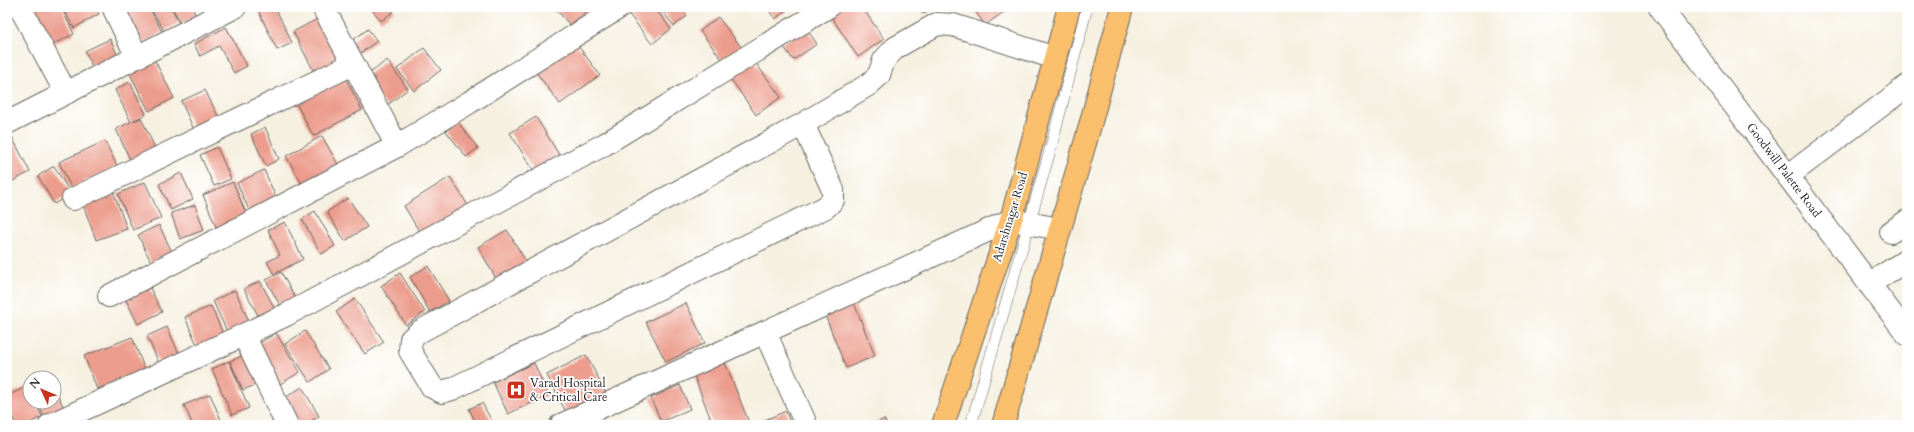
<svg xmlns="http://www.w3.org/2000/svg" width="1914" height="432" viewBox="0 0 1914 432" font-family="Cardo,serif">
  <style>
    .building { fill: #ec9c8c }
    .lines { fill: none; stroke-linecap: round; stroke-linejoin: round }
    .service-casing { stroke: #686661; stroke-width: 12 }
    .minor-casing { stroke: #686661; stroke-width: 24 }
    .primary-casing { stroke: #686661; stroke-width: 24 }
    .service { stroke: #fff; stroke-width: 11 }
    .minor { stroke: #fff; stroke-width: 22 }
    .primary { stroke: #f9bf6d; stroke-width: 22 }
    .labels { text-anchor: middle; stroke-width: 3.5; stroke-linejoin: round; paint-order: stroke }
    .street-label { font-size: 12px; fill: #1c1c1c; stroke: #fff }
    .poi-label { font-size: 12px; fill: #1c1c1c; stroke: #fff; text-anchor: start }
  </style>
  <rect width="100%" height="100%" fill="#fff"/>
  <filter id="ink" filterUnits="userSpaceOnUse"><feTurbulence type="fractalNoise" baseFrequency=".025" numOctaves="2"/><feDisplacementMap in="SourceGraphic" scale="8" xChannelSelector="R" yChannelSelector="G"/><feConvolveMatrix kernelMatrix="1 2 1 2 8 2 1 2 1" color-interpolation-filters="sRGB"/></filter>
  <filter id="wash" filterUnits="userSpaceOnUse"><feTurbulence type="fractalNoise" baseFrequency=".012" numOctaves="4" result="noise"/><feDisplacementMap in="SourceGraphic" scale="16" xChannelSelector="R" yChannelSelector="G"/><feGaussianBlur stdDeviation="0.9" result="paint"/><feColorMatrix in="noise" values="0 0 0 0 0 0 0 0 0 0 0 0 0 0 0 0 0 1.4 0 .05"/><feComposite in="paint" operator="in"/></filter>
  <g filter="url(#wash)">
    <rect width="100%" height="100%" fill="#f5f0e0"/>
    <g id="blocks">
      <g class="building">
        <path d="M 28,7 L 61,7 L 74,34 L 43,49 Z"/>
        <path d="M 62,7 L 95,7 L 99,14 L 74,28 Z"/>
        <path d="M 125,7 L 149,7 L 162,32 L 136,47 Z"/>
        <path d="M 150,7 L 171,7 L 179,23 L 164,31 Z"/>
        <path d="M 172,7 L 192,7 L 196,16 L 181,24 Z"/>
        <path d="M 263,7 L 275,7 L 292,43 L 277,50 L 258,10 Z"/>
        <path d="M 370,7 L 391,7 L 394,11 L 381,21 Z"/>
        <path d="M 554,7 L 592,7 L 570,25 Z"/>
        <path d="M 635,7 L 654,7 L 671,29 L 652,44 L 628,13 Z"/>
        <path d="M 659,7 L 680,7 L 687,16 L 674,26 Z"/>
        <path d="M 766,7 L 791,7 L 775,19 Z"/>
        <path d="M 841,7 L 862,7 L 884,39 L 858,57 L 830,15 Z"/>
        <path d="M 919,7 L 933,7 L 924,14 Z"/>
        <path d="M 972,7 L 1011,7 L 985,25 Z"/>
        <path d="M 718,17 L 745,52 L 727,66 L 700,31 Z"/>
        <path d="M 319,18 L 340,59 L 315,73 L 293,32 Z"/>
        <path d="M 226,27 L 247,66 L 234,73 L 219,46 L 200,56 L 194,44 Z"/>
        <path d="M 806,28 L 817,44 L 793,60 L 782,44 Z"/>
        <path d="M 368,29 L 377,41 L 359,54 L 350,42 Z"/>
        <path d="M 110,39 L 120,60 L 95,72 L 85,51 Z"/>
        <path d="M 576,43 L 600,75 L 560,104 L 536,72 Z"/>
        <path d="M 424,48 L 441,70 L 414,91 L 397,69 Z"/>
        <path d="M 752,58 L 781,97 L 756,115 L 728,75 Z"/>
        <path d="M 154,59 L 174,98 L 149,111 L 129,72 Z"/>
        <path d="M 387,60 L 408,89 L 386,106 L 365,77 Z"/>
        <path d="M 345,77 L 362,110 L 313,136 L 296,103 Z"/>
        <path d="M 130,82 L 146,114 L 133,121 L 141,118 L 156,150 L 131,162 L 116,129 L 131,122 L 115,90 Z"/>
        <path d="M 205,90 L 221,122 L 196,134 L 181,101 Z"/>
        <path d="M 536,117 L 561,158 L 535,173 L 510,133 Z"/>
        <path d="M 458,122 L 478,148 L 466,157 L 446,131 Z"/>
        <path d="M 265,127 L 279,159 L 266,166 L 251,134 Z"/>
        <path d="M 11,135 L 30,172 L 11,182 L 7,174 L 7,138 Z"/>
        <path d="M 322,136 L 340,168 L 305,189 L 286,156 Z"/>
        <path d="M 105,141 L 117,166 L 71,188 L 59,162 Z"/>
        <path d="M 217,147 L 231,179 L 214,186 L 200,155 Z"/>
        <path d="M 54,166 L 71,194 L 54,204 L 38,176 Z"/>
        <path d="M 264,170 L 279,204 L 252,217 L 237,183 Z"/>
        <path d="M 181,173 L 193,199 L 171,210 L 159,184 Z"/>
        <path d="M 450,177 L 469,207 L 422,236 L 404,206 Z"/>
        <path d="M 145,182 L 161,218 L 133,230 L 118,194 Z"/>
        <path d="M 233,182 L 247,216 L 217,229 L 203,195 Z"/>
        <path d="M 113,191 L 127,229 L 96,240 L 82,202 Z"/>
        <path d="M 348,198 L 367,227 L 345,241 L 327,212 Z"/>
        <path d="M 195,205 L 204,230 L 180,239 L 171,213 Z"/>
        <path d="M 315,211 L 335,246 L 321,254 L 302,219 Z"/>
        <path d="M 285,222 L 303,259 L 274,274 L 267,262 L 280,255 L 268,230 Z"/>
        <path d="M 159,225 L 172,252 L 151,262 L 138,235 Z"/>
        <path d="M 507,230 L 527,263 L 497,280 L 478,247 Z"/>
        <path d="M 428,266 L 449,301 L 430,312 L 410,277 Z"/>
        <path d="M 281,272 L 298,303 L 283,311 L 266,280 Z"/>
        <path d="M 400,273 L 425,312 L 406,325 L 381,286 Z"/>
        <path d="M 260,281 L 276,311 L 260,319 L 244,289 Z"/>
        <path d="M 150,288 L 162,312 L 138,324 L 126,300 Z"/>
        <path d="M 235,290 L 252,328 L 230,338 L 213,301 Z"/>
        <path d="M 355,299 L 384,342 L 365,354 L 336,312 Z"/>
        <path d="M 686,303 L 705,343 L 666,362 L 646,322 Z"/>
        <path d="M 854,303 L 875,356 L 846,368 L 825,315 Z"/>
        <path d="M 211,306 L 226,341 L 200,352 L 185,317 Z"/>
        <path d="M 167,327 L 181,358 L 161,368 L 147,336 Z"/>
        <path d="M 305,331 L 329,369 L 310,382 L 285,344 Z"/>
        <path d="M 276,333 L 300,372 L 277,386 L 254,346 Z"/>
        <path d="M 132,337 L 148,378 L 129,377 L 97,389 L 84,356 Z"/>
        <path d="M 247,354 L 260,383 L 243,390 L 230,361 Z"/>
        <path d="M 586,355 L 606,393 L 567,414 L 547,375 Z"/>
        <path d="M 724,360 L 750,425 L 713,425 L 693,373 Z"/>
        <path d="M 229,361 L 249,408 L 232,415 L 212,369 Z"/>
        <path d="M 534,363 L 548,395 L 508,414 L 493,382 Z"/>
        <path d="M 54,385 L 65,411 L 45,419 L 37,402 L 54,402 Z"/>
        <path d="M 680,385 L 690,409 L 661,422 L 651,398 Z"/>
        <path d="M 28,386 L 30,391 L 30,402 L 35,402 L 42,417 L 25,425 L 16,425 L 7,405 L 7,396 Z"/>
        <path d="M 302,387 L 319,416 L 305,425 L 298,425 L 283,399 Z"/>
        <path d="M 210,394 L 221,420 L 209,425 L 193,425 L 184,405 Z"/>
        <path d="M 482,403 L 494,425 L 477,425 L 469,409 Z"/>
        <path d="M 786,411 L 791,425 L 753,425 Z"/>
        <path d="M 884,419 L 887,425 L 871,425 Z"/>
      </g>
    </g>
  </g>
  <g filter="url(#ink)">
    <use href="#blocks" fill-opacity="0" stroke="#686661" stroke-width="1"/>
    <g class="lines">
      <defs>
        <path id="service" d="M 971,425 L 1051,147 L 1087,7"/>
        <g id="minor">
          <path d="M 20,7 L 66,93"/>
          <path d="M 113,7 L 137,57"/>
          <path d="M 323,7 L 397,146"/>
          <path d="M 1660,7 L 1907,334"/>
          <path d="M 7,123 L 235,7"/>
          <path d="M 803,124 L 419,332 L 411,339 L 410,351 L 432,387 L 442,392 L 452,389 L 826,207 L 833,200 L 833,190 L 803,124 L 868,85 L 879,75 L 884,60 L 895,48 L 937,24 L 953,25 L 1055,58"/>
          <path d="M 1788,176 L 1907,86"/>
          <path d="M 73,199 L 353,64"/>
          <path d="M 1891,232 L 1907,221"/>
          <path d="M 1869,284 L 1907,260"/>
          <path d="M 109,296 L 397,146 L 470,102 L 620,7"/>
          <path d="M 765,332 L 805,422"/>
          <path d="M 244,335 L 287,425"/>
          <path d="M 50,425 L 286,315 L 605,144 L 828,7"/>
          <path d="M 561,425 L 1011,220 L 1060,229"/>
        </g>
        <g id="primary">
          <path d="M 943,425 L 1011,220 L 1069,7"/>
          <path d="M 1003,425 L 1088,133 L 1122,7"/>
        </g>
      </defs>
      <use href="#service" class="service-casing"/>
      <use href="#minor" class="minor-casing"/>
      <use href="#primary" class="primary-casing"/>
      <use href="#service" class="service"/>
      <use href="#minor" class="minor"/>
      <use href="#primary" class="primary"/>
    </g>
  </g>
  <defs>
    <symbol id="hospital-square" viewBox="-11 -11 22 22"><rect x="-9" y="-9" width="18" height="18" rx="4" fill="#c8321e" stroke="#fff"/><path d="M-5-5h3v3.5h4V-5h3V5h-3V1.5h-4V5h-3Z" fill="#fff"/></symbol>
  </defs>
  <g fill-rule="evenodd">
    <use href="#hospital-square" x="505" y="379" width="22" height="22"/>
  </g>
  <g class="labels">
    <g class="street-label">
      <text transform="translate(1784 170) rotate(53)" y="4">Goodwill Palette Road</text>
      <text transform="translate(1010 217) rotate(-73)" y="4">Adarshnagar Road</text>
    </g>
    <g class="poi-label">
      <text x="530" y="387">Varad Hospital<tspan x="530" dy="14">&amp; Critical Care</tspan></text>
    </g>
  </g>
  <rect width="1914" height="432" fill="none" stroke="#fff" stroke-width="24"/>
  <g transform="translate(42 390) rotate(314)"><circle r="19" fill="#ffffff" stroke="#a4a4a4"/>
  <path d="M0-3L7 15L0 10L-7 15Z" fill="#c8321e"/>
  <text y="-6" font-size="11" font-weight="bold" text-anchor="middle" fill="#1c1c1c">N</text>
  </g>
</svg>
